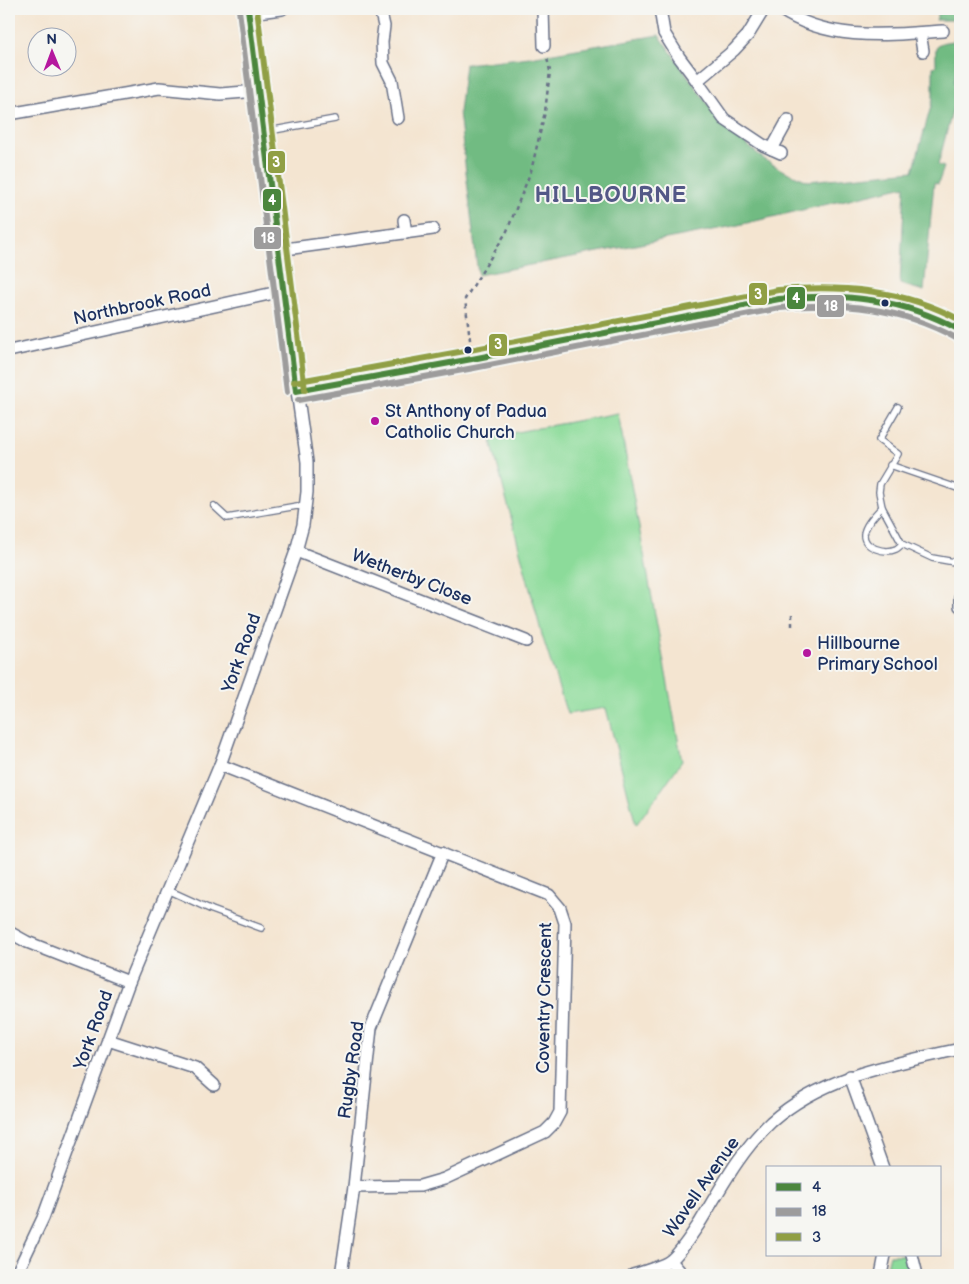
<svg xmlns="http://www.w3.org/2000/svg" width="969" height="1284" viewBox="0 0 969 1284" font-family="'Balsamiq Sans',sans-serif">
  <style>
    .green { fill: #8cdb9a; stroke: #54857c }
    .forest { fill: #71bb82; stroke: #467570 }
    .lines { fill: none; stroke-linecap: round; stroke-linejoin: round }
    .service-casing { stroke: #676f86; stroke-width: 8 }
    .minor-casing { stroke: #676f86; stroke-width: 14 }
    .path { stroke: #676f86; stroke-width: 2.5; stroke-dasharray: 4 4; stroke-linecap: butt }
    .service { stroke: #fff; stroke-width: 5.5 }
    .minor { stroke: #fff; stroke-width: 11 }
    .bus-1-casing { stroke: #f6f6f2; stroke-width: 10 }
    .bus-2-casing { stroke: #f6f6f2; stroke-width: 10 }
    .bus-3-casing { stroke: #f6f6f2; stroke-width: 10 }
    .bus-1 { stroke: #4b863d; stroke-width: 6 }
    .bus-2 { stroke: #9d9c9c; stroke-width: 6 }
    .bus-3 { stroke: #909f44; stroke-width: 6 }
    .bus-dot { fill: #1b2f5e; stroke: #f6f6f2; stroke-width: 2 }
    .poi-dot { fill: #b5179e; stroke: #f6f6f2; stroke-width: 2 }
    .labels { text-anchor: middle; stroke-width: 4; stroke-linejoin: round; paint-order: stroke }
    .street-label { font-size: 18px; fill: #1b2f5e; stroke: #f6f6f2 }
    .poi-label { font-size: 18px; fill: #1b2f5e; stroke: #f6f6f2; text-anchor: start }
    .district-label { font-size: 22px; font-weight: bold; letter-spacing: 1px; fill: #535887; stroke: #f6f6f2 }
    .line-badge { stroke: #f6f6f2; stroke-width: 2 }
    .badge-label { font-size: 14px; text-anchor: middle; font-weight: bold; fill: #fff }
  </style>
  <rect width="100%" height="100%" fill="#f6f6f2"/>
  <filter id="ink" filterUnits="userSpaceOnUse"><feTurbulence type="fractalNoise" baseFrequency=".02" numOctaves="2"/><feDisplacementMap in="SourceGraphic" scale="10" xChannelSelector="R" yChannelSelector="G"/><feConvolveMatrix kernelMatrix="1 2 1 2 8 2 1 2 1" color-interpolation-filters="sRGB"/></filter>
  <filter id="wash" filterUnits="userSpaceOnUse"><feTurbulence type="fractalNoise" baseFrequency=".0096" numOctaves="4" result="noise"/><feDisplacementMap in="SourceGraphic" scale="20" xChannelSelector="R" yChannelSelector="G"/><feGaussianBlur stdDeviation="1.12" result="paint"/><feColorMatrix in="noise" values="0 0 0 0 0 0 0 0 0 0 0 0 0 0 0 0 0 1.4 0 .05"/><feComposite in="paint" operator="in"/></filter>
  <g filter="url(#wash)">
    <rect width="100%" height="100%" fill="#f4e5d1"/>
    <g class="green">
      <path d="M 618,413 L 682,761 L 636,825 L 606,708 L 567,714 L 542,635 L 490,437 Z"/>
      <path d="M 890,1255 L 905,1255 L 910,1275 L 885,1275 Z"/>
    </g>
    <path class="forest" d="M 940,9 L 960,9 L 960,54 L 954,82 L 958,89 L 938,165 L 944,167 L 938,184 L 934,183 L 924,291 L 900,284 L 905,186 L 734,226 L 478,275 L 459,112 L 465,64 L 530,57 L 659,35 L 721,123 L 764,159 L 782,170 L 808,181 L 913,171 L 933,99 L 933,67 L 936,66 C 936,46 932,43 954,41 L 956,20 L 936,20 Z"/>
  </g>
  <g filter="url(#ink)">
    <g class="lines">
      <defs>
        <g id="service">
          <path d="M 263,132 L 335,119"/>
          <path d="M 898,407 L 879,440 L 898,454 L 880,484 L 879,492 L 882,507 L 902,544 L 932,558 L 960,563"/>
          <path d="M 890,465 L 960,489"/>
          <path d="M 214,506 L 227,518 L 297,506 L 305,507"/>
          <path d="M 882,507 C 876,514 865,524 864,534 C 863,548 885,554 896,549 C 898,548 900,546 902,544"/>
          <path d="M 168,890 L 212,910 L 261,928"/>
        </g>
        <g id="minor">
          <path d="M 380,9 L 384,26 L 382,42 L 383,63 L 392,81 L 398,118"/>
          <path d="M 543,9 L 544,46"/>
          <path d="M 660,9 L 664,33 L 679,57 L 697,81 L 734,50 L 748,35 L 764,9"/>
          <path d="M 780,9 C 828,42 888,35 943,31"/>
          <path d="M 249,13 L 282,9"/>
          <path d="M 920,33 L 923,51"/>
          <path d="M 697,81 L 724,119 L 763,145 L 781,153"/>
          <path d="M 9,114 L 159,88 L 220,94 L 258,91"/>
          <path d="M 772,149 L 788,120"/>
          <path d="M 404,220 L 406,233"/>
          <path d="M 278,250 L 433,229"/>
          <path d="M 9,351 L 283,291"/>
          <path d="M 296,391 L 472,359 L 779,299 C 838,292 908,297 960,330"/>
          <path d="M 296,551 L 526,641"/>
          <path d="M 960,597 L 960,606"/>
          <path d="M 220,765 L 549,895 L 560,908 L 565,923 L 560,1112 L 554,1123 L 545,1132 L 444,1179 L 420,1186 L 354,1187"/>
          <path d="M 9,932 L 27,942 L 129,982"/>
          <path d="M 108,1040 L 195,1068 L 214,1085"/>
          <path d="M 850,1076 L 883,1168"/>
          <path d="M 912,1255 L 917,1275"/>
          <path d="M 671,1261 L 683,1275"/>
          <path d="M 16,1275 L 43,1218 L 129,982 L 220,765 L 296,551 L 303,525 L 307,492 L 307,462 L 283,291 L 248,9"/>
          <path d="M 341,1275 L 354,1187 L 371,1028 L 443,852"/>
          <path d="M 633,1275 C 642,1272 665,1266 671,1260 C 681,1252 692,1234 699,1224 C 721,1188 740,1151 771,1122 C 824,1075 894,1064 960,1049"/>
          <path d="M 881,1275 L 885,1255"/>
        </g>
      </defs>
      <use href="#service" class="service-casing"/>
      <use href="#minor" class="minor-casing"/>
      <g class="path">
        <path d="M 471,348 L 465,299 L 507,231 L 531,171 L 545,112 L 550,71 L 547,58"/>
        <path d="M 792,614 L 792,627"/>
      </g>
      <use href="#service" class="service"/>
      <use href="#minor" class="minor"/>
      <defs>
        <g id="bus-1">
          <path d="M 248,9 L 296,391"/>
          <path d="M 296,391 L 472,359 L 779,299 C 845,293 901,298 960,330"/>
        </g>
        <g id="bus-2">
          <path d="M 239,10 L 287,392"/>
          <path d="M 298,400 L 474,368 L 780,308 C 844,302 899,307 956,338"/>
        </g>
        <g id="bus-3">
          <path d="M 257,9 L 305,390"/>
          <path d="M 294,382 L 470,350 L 778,290 C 842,285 903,289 960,320"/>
        </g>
      </defs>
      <use href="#bus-1" class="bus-1-casing"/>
      <use href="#bus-2" class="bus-2-casing"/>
      <use href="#bus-3" class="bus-3-casing"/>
      <use href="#bus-1" class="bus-1"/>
      <use href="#bus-2" class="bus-2"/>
      <use href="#bus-3" class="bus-3"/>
    </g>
  </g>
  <g class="bus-dot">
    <circle cx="885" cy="303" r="4.5"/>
    <circle cx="468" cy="350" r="4.5"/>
  </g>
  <g class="poi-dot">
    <circle cx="375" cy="421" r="5"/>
    <circle cx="807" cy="653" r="5"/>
  </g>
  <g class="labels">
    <g class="street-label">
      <text transform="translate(142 304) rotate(-12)" y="6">Northbrook Road</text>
      <text transform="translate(412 577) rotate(21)" y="6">Wetherby Close</text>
      <text transform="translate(241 653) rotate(-70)" y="6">York Road</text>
      <text transform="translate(544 998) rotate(-89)" y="6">Coventry Crescent</text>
      <text transform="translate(93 1030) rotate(-70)" y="6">York Road</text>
      <text transform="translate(351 1070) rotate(-82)" y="6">Rugby Road</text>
      <text transform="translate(701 1187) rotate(-55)" y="6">Wavell Avenue</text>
    </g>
    <g class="poi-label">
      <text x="385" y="417">St Anthony of Padua<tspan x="385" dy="21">Catholic Church</tspan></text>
      <text x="817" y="649">Hillbourne<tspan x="817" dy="21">Primary School</tspan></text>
    </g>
    <g class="district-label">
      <text x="611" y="202">HILLBOURNE</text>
    </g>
  </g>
  <g class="line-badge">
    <rect x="267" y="150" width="19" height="24" rx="5" fill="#909f44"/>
    <rect x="262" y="188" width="20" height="24" rx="5" fill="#4b863d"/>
    <rect x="253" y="226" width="29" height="24" rx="5" fill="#9d9c9c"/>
    <rect x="748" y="282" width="20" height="24" rx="5" fill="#909f44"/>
    <rect x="786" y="286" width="20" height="24" rx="5" fill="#4b863d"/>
    <rect x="816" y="294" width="29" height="24" rx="5" fill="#9d9c9c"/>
    <rect x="488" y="333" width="20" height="24" rx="5" fill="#909f44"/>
  </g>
  <g class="badge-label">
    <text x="276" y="167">3</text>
    <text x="272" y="205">4</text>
    <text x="268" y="243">18</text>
    <text x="758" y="299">3</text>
    <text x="796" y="303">4</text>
    <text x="831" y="311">18</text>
    <text x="498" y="349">3</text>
  </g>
  <rect width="969" height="1284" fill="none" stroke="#f6f6f2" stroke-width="30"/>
  <rect x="766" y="1166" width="175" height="90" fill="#f6f6f2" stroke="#9ea6b7"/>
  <rect x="776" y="1183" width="25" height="8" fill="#4b863d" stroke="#9ea6b7"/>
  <text x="812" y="1192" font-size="15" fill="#1b2f5e">4</text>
  <rect x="776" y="1208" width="25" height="8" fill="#9d9c9c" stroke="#9ea6b7"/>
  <text x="812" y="1216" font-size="15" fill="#1b2f5e">18</text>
  <rect x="776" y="1233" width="25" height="8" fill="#909f44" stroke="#9ea6b7"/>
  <text x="812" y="1242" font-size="15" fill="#1b2f5e">3</text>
  <g transform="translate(52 52) rotate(359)"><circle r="24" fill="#f6f6f2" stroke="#9ea6b7"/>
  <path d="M0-4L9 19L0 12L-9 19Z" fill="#b5179e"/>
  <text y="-8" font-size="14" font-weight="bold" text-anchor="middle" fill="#1b2f5e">N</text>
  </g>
</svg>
